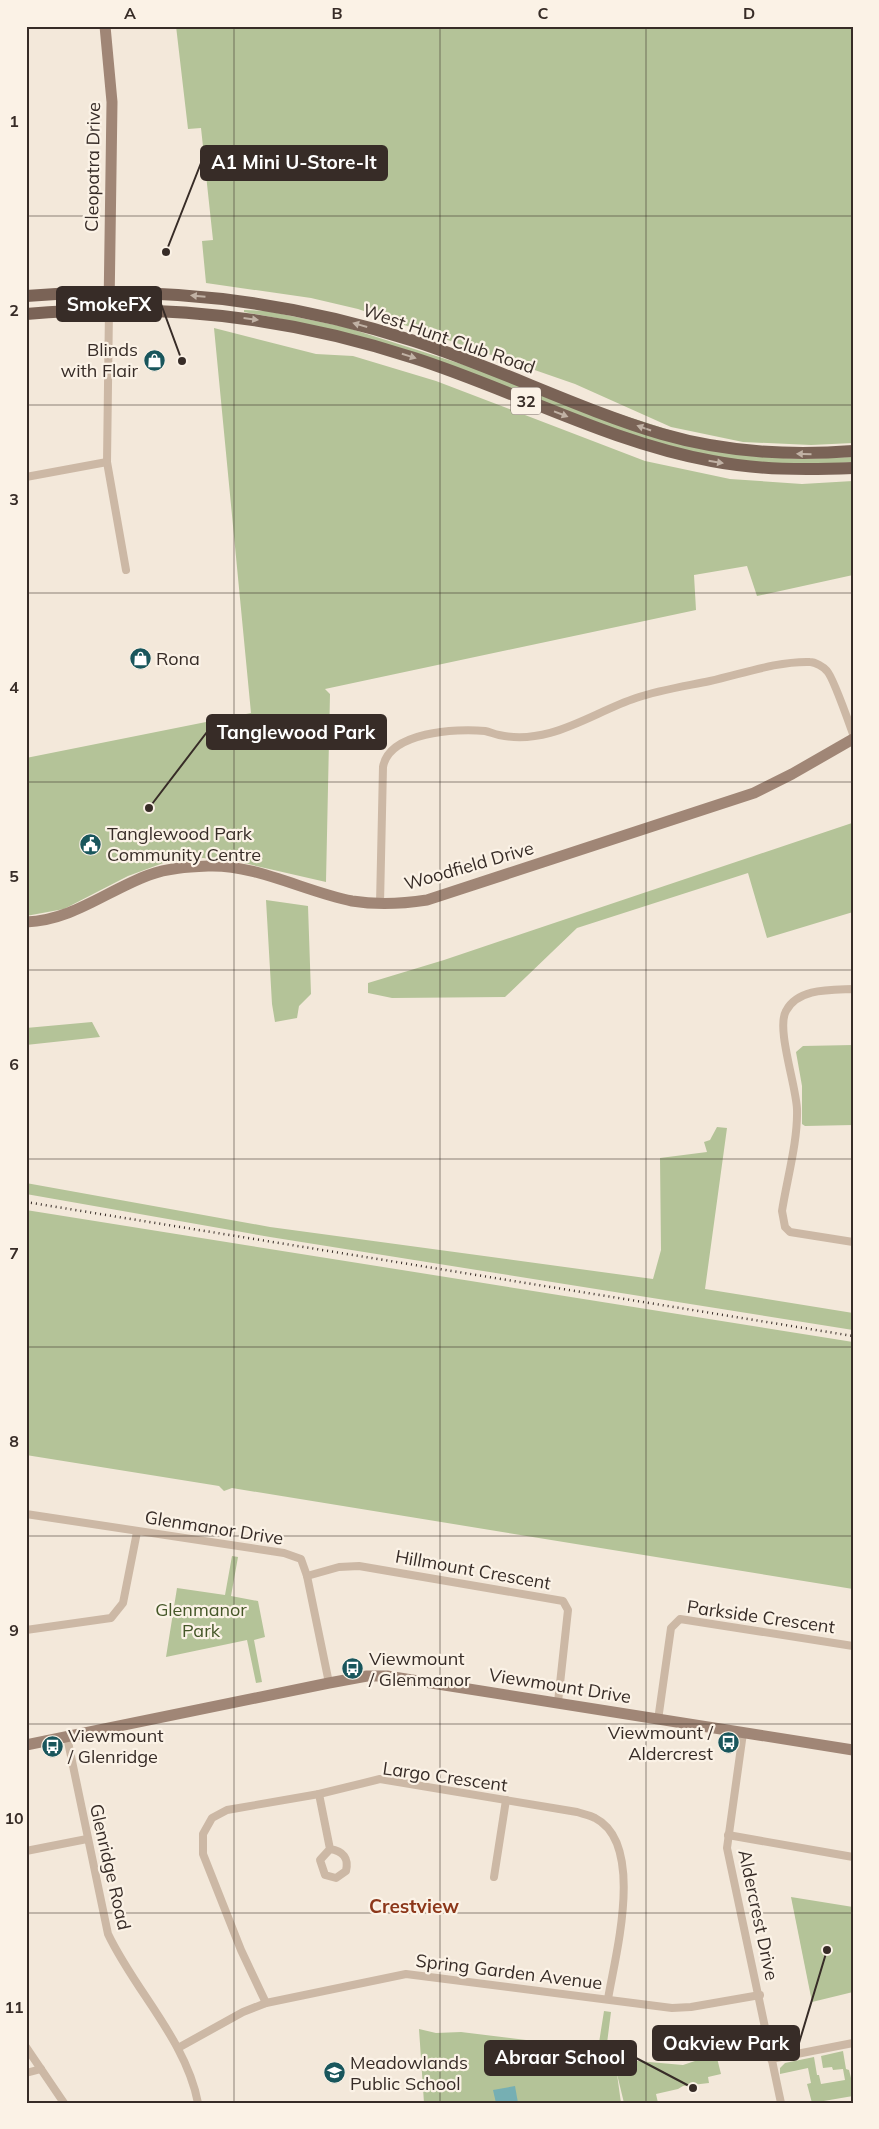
<svg xmlns="http://www.w3.org/2000/svg" width="879" height="2129" viewBox="0 0 879 2129" font-family="Mulish,sans-serif">
  <style>
    .green { fill: #b4c398 }
    .water { fill: #76afb3 }
    .lines { fill: none; stroke-linecap: round; stroke-linejoin: round }
    .street { stroke: #ccb8a5; stroke-width: 8 }
    .secondary { stroke: #a08676; stroke-width: 11 }
    .primary { stroke: #7a6356; stroke-width: 12 }
    .rail { stroke: #372c27; stroke-width: 2.5; stroke-dasharray: 1 4; stroke-linecap: butt }
    .oneway { fill: #c1b2a5 }
    .grid { fill: none; stroke: #372c27; stroke-width: 1; stroke-opacity: 0.55 }
    .labels { text-anchor: middle; stroke-width: 4.5; stroke-linejoin: round; paint-order: stroke }
    .shield { fill: #fbf2e6; stroke: #726760; stroke-width: 1 }
    .shield-label { font-size: 16px; font-weight: bold; fill: #372c27 }
    .street-label { font-size: 18px; fill: #372c27; stroke: #fbf2e6 }
    .poi-label { font-size: 18px; fill: #372c27; stroke: #fbf2e6; text-anchor: start }
    .park-label { font-size: 18px; fill: #455728; stroke: #fbf2e6 }
    .neighbourhood-label { font-size: 19px; font-weight: bold; fill: #8c371a; stroke: #fbf2e6 }
    .leader { fill: none; stroke: #372c27; stroke-width: 2 }
    .callout-dot { fill: #372c27; stroke: #fbf2e6; stroke-width: 2 }
    .callout { fill: #372c27; stroke: #372c27; stroke-width: 2 }
    .callout-label { font-size: 19px; text-anchor: middle; font-weight: bold; fill: #fff }
    .neatline { fill: none; stroke: #372c27; stroke-width: 2 }
    .grid-label { font-size: 16px; text-anchor: middle; font-weight: bold; fill: #372c27 }
  </style>
  <rect width="100%" height="100%" fill="#f3e8da"/>
  <g class="green">
    <path d="M 176,26 L 853,26 L 853,443 L 811,445 L 743,442 L 671,427 L 575,384 L 358,309 L 311,298 L 206,283 L 202,241 L 213,240 L 201,128 L 188,129 Z"/>
    <path d="M 244,310 L 267,311 L 345,327 L 751,456 L 800,459 L 853,457 L 853,462 L 816,465 L 743,462 L 665,446 L 282,319 L 244,312 Z"/>
    <path d="M 214,328 L 316,354 L 353,356 L 436,381 L 645,461 L 730,479 L 802,484 L 853,481 L 853,575 L 757,596 L 747,566 L 694,575 L 696,610 L 325,689 L 330,694 L 326,882 L 235,861 L 203,858 L 166,862 L 128,876 L 64,909 L 26,916 L 26,758 L 251,713 Z"/>
    <path d="M 852,823 L 853,912 L 767,938 L 748,873 L 577,928 L 505,997 L 392,998 L 368,993 L 368,983 L 444,960 Z"/>
    <path d="M 266,900 L 308,906 L 311,994 L 299,1006 L 297,1018 L 275,1022 L 272,1004 Z"/>
    <path d="M 92,1022 L 100,1037 L 26,1045 L 26,1028 Z"/>
    <path d="M 853,1045 L 853,1125 L 805,1126 L 802,1124 L 802,1086 L 796,1052 L 803,1046 Z"/>
    <path d="M 717,1127 L 727,1128 L 705,1289 L 853,1313 L 853,1330 L 270,1237 L 26,1194 L 26,1183 L 270,1227 L 653,1279 L 661,1250 L 660,1158 L 707,1152 L 704,1142 L 710,1140 Z"/>
    <path d="M 26,1210 L 853,1342 L 853,1589 L 232,1488 L 224,1491 L 219,1486 L 26,1455 Z"/>
    <path d="M 232,1556 L 238,1557 L 231,1596 L 258,1601 L 265,1637 L 254,1640 L 262,1682 L 256,1683 L 247,1640 L 166,1657 L 177,1588 L 225,1595 Z"/>
    <path d="M 791,1897 L 853,1907 L 853,1992 L 812,2002 Z"/>
    <path d="M 604,2011 L 611,2012 L 606,2051 L 613,2052 L 615,2059 L 683,2065 L 716,2054 L 721,2074 L 708,2077 L 709,2083 L 683,2086 L 678,2089 L 656,2094 L 658,2103 L 624,2103 L 617,2074 L 621,2103 L 424,2103 L 419,2029 L 436,2033 L 461,2032 L 598,2049 Z"/>
    <path d="M 843,2051 L 846,2069 L 849,2070 L 851,2078 L 853,2078 L 853,2096 L 812,2103 L 807,2084 L 811,2083 L 808,2068 L 780,2074 L 780,2068 L 785,2063 L 814,2057 L 817,2075 L 819,2075 L 821,2084 L 845,2080 L 843,2069 L 833,2070 L 832,2067 L 823,2068 L 821,2056 Z"/>
  </g>
  <path class="water" d="M 515,2086 L 518,2103 L 496,2103 L 493,2090 Z"/>
  <g class="lines">
    <g class="street">
      <path d="M 109,309 L 107,462 L 126,570"/>
      <path d="M 26,477 L 107,462"/>
      <path d="M 380,904 L 383,767 C 389,732 456,728 485,731 C 490,732 494,734 499,735 C 550,746 591,713 636,698 C 659,690 686,686 710,681 C 742,674 777,661 810,662 C 815,662 824,667 827,671 C 833,677 849,723 853,734"/>
      <path d="M 853,989 C 831,990 798,988 786,1011 C 776,1028 796,1085 797,1109 C 798,1141 787,1179 782,1211 L 785,1227 L 790,1232 L 853,1242"/>
      <path d="M 26,1514 L 284,1553 L 301,1559 L 307,1576 L 329,1683"/>
      <path d="M 307,1576 L 339,1567 L 359,1566 L 563,1601 L 568,1610 L 558,1702"/>
      <path d="M 26,1630 L 111,1618 L 123,1603 L 137,1532"/>
      <path d="M 658,1720 L 671,1628 L 680,1619 L 853,1646"/>
      <path d="M 743,1733 L 727,1848 L 781,2103"/>
      <path d="M 67,1737 L 108,1934 C 135,1991 186,2040 198,2103"/>
      <path d="M 319,1794 L 330,1849 L 320,1860 L 325,1875 L 336,1878 L 346,1871 C 349,1858 343,1851 330,1849"/>
      <path d="M 728,1835 L 853,1857"/>
      <path d="M 26,1851 L 87,1839"/>
      <path d="M 494,1877 L 506,1800"/>
      <path d="M 266,2003 L 241,1950 L 203,1854 L 203,1834 L 212,1818 L 227,1810 L 319,1794 L 380,1779 L 577,1812 C 583,1814 590,1815 595,1818 C 646,1844 615,1956 608,1999"/>
      <path d="M 26,2047 L 64,2103"/>
      <path d="M 178,2048 L 243,2012 L 266,2003 L 406,1974 L 672,2008 L 691,2007 L 760,1995"/>
      <path d="M 771,2059 L 853,2043"/>
      <path d="M 26,2073 L 41,2069"/>
    </g>
    <g class="secondary">
      <path d="M 105,26 L 112,102 L 109,309"/>
      <path d="M 26,922 C 73,920 106,891 149,875 C 168,868 188,867 208,866 C 255,864 306,892 352,901 C 377,905 401,904 427,900 L 754,793 L 792,774 L 853,739"/>
      <path d="M 26,1745 L 329,1683 L 367,1676 L 387,1676 L 853,1750"/>
    </g>
    <g class="primary">
      <path d="M 26,296 C 160,285 287,300 414,341 C 498,368 578,409 662,434 C 724,452 789,456 853,451"/>
      <path d="M 26,314 C 157,302 289,317 414,358 C 514,390 608,442 712,461 C 759,470 805,470 853,468"/>
    </g>
    <g class="rail">
      <path d="M 26,1107 L 30,1106"/>
      <path d="M 26,1202 L 853,1336"/>
    </g>
  </g>
  <defs><path id="oneway-solid" d="M-6-.8H1V-3.2L6.5 0L1 3.2V.8H-6Z" transform="scale(1.25)"/></defs>
  <g class="oneway">
    <use href="#oneway-solid" transform="translate(198 296) rotate(-175)"/>
    <use href="#oneway-solid" transform="translate(251 319) rotate(7)"/>
    <use href="#oneway-solid" transform="translate(360 325) rotate(-164)"/>
    <use href="#oneway-solid" transform="translate(409 356) rotate(17)"/>
    <use href="#oneway-solid" transform="translate(561 414) rotate(21)"/>
    <use href="#oneway-solid" transform="translate(644 428) rotate(-161)"/>
    <use href="#oneway-solid" transform="translate(804 454) rotate(-179)"/>
    <use href="#oneway-solid" transform="translate(716 462) rotate(9)"/>
  </g>
  <path class="grid" d="M 234,26 L 234,2103M 440,26 L 440,2103M 646,26 L 646,2103M 26,216 L 853,216M 26,405 L 853,405M 26,593 L 853,593M 26,782 L 853,782M 26,970 L 853,970M 26,1159 L 853,1159M 26,1347 L 853,1347M 26,1536 L 853,1536M 26,1724 L 853,1724M 26,1913 L 853,1913"/>
  <defs>
    <symbol id="shop-disc" viewBox="-11 -11 22 22"><circle r="9.5" fill="#19565c" stroke="#fbf2e6"/><path d="M-5-2.5h2.3a2.7 3.5 0 0 1 5.4 0H5L5.5 6h-11ZM-1.5-2.5h3a1.5 2.3 0 0 0-3 0Z" fill="#fff"/></symbol>
    <symbol id="civic-disc" viewBox="-11 -11 22 22"><circle r="9.5" fill="#19565c" stroke="#fbf2e6"/><path d="M-.6-6.5H3V-4.5H.6V-3L4-1V1h2V6H-6V1h2V-1L-.6-3ZM-1.2 2.5V6h2.4V2.5Z" fill="#fff"/></symbol>
    <symbol id="bus-disc" viewBox="-11 -11 22 22"><circle r="9.5" fill="#19565c" stroke="#fbf2e6"/><path d="M-5-6H5V4H4V6H2V4H-2V6H-4V4H-5ZM-3.5-4V0h7V-4ZM-3.5 1.2v1.5H-2V1.2ZM2 1.2v1.5H3.5V1.2Z" fill="#fff"/></symbol>
    <symbol id="school-disc" viewBox="-11 -11 22 22"><circle r="9.5" fill="#19565c" stroke="#fbf2e6"/><path d="M0-5L7-2L0 1L-7-2ZM-4 1L0 2.5L4 1V4Q0 6-4 4Z" fill="#fff"/></symbol>
  </defs>
  <g fill-rule="evenodd">
    <use href="#shop-disc" x="142" y="348" width="25" height="25"/>
    <use href="#shop-disc" x="128" y="646" width="25" height="25"/>
    <use href="#civic-disc" x="78" y="832" width="25" height="25"/>
    <use href="#bus-disc" x="340" y="1656" width="25" height="25"/>
    <use href="#bus-disc" x="716" y="1730" width="25" height="25"/>
    <use href="#bus-disc" x="40" y="1734" width="25" height="25"/>
    <use href="#school-disc" x="322" y="2060" width="25" height="25"/>
  </g>
  <g class="labels">
    <rect class="shield" x="511" y="387.5" width="30" height="27" rx="4"/>
    <g class="shield-label">
      <text x="526" y="407">32</text>
    </g>
    <g class="street-label">
      <text transform="translate(93 167) rotate(-89)" y="6">Cleopatra Drive</text>
      <text transform="translate(449 339) rotate(19)" y="6">West Hunt Club Road</text>
      <text transform="translate(469 866) rotate(-16)" y="6">Woodfield Drive</text>
      <text transform="translate(214 1528) rotate(9)" y="6">Glenmanor Drive</text>
      <text transform="translate(473 1570) rotate(10)" y="6">Hillmount Crescent</text>
      <text transform="translate(761 1617) rotate(8)" y="6">Parkside Crescent</text>
      <text transform="translate(560 1686) rotate(9)" y="6">Viewmount Drive</text>
      <text transform="translate(445 1777) rotate(8)" y="6">Largo Crescent</text>
      <text transform="translate(110 1867) rotate(77)" y="6">Glenridge Road</text>
      <text transform="translate(758 1915) rotate(78)" y="6">Aldercrest Drive</text>
      <text transform="translate(509 1972) rotate(7)" y="6">Spring Garden Avenue</text>
    </g>
    <g class="poi-label">
      <text x="138" y="356" text-anchor="end">Blinds<tspan x="138" dy="21">with Flair</tspan></text>
      <text x="156" y="665">Rona</text>
      <text x="107" y="840">Tanglewood Park<tspan x="107" dy="21">Community Centre</tspan></text>
      <text x="369" y="1665">Viewmount<tspan x="369" dy="21">/ Glenmanor</tspan></text>
      <text x="713" y="1739" text-anchor="end">Viewmount /<tspan x="713" dy="21">Aldercrest</tspan></text>
      <text x="68" y="1742">Viewmount<tspan x="68" dy="21">/ Glenridge</tspan></text>
      <text x="350" y="2069">Meadowlands<tspan x="350" dy="21">Public School</tspan></text>
    </g>
    <g class="park-label">
      <text x="201" y="1616">Glenmanor<tspan x="201" dy="21">Park</tspan></text>
    </g>
    <g class="neighbourhood-label">
      <text x="414" y="1913">Crestview</text>
    </g>
  </g>
  <path class="leader" d="M166 252L201 163M182 361L161 304M149 808L207 732M827 1950L799 2043M693 2088L636 2058"/>
  <g class="callout-dot">
    <circle cx="166" cy="252" r="5"/>
    <circle cx="182" cy="361" r="5"/>
    <circle cx="149" cy="808" r="5"/>
    <circle cx="827" cy="1950" r="5"/>
    <circle cx="693" cy="2088" r="5"/>
  </g>
  <g class="callout">
    <rect x="201" y="146" width="186" height="34" rx="5"/>
    <rect x="57" y="287" width="104" height="34" rx="5"/>
    <rect x="207" y="715" width="179" height="34" rx="5"/>
    <rect x="653" y="2026" width="146" height="34" rx="5"/>
    <rect x="485" y="2041" width="151" height="34" rx="5"/>
  </g>
  <g class="callout-label">
    <text x="294" y="169">A1 Mini U-Store-It</text>
    <text x="109" y="311">SmokeFX</text>
    <text x="296" y="739">Tanglewood Park</text>
    <text x="726" y="2050">Oakview Park</text>
    <text x="560" y="2064">Abraar School</text>
  </g>
  <rect width="879" height="2129" fill="none" stroke="#fbf2e6" stroke-width="55"/>
  <rect x="28" y="28" width="824" height="2074" class="neatline"/>
  <g class="grid-label">
    <text x="130" y="19">A</text>
    <text x="337" y="19">B</text>
    <text x="543" y="19">C</text>
    <text x="749" y="19">D</text>
    <text x="14" y="127">1</text>
    <text x="14" y="316">2</text>
    <text x="14" y="505">3</text>
    <text x="14" y="693">4</text>
    <text x="14" y="882">5</text>
    <text x="14" y="1070">6</text>
    <text x="14" y="1259">7</text>
    <text x="14" y="1447">8</text>
    <text x="14" y="1636">9</text>
    <text x="14" y="1824">10</text>
    <text x="14" y="2013">11</text>
  </g>
</svg>
